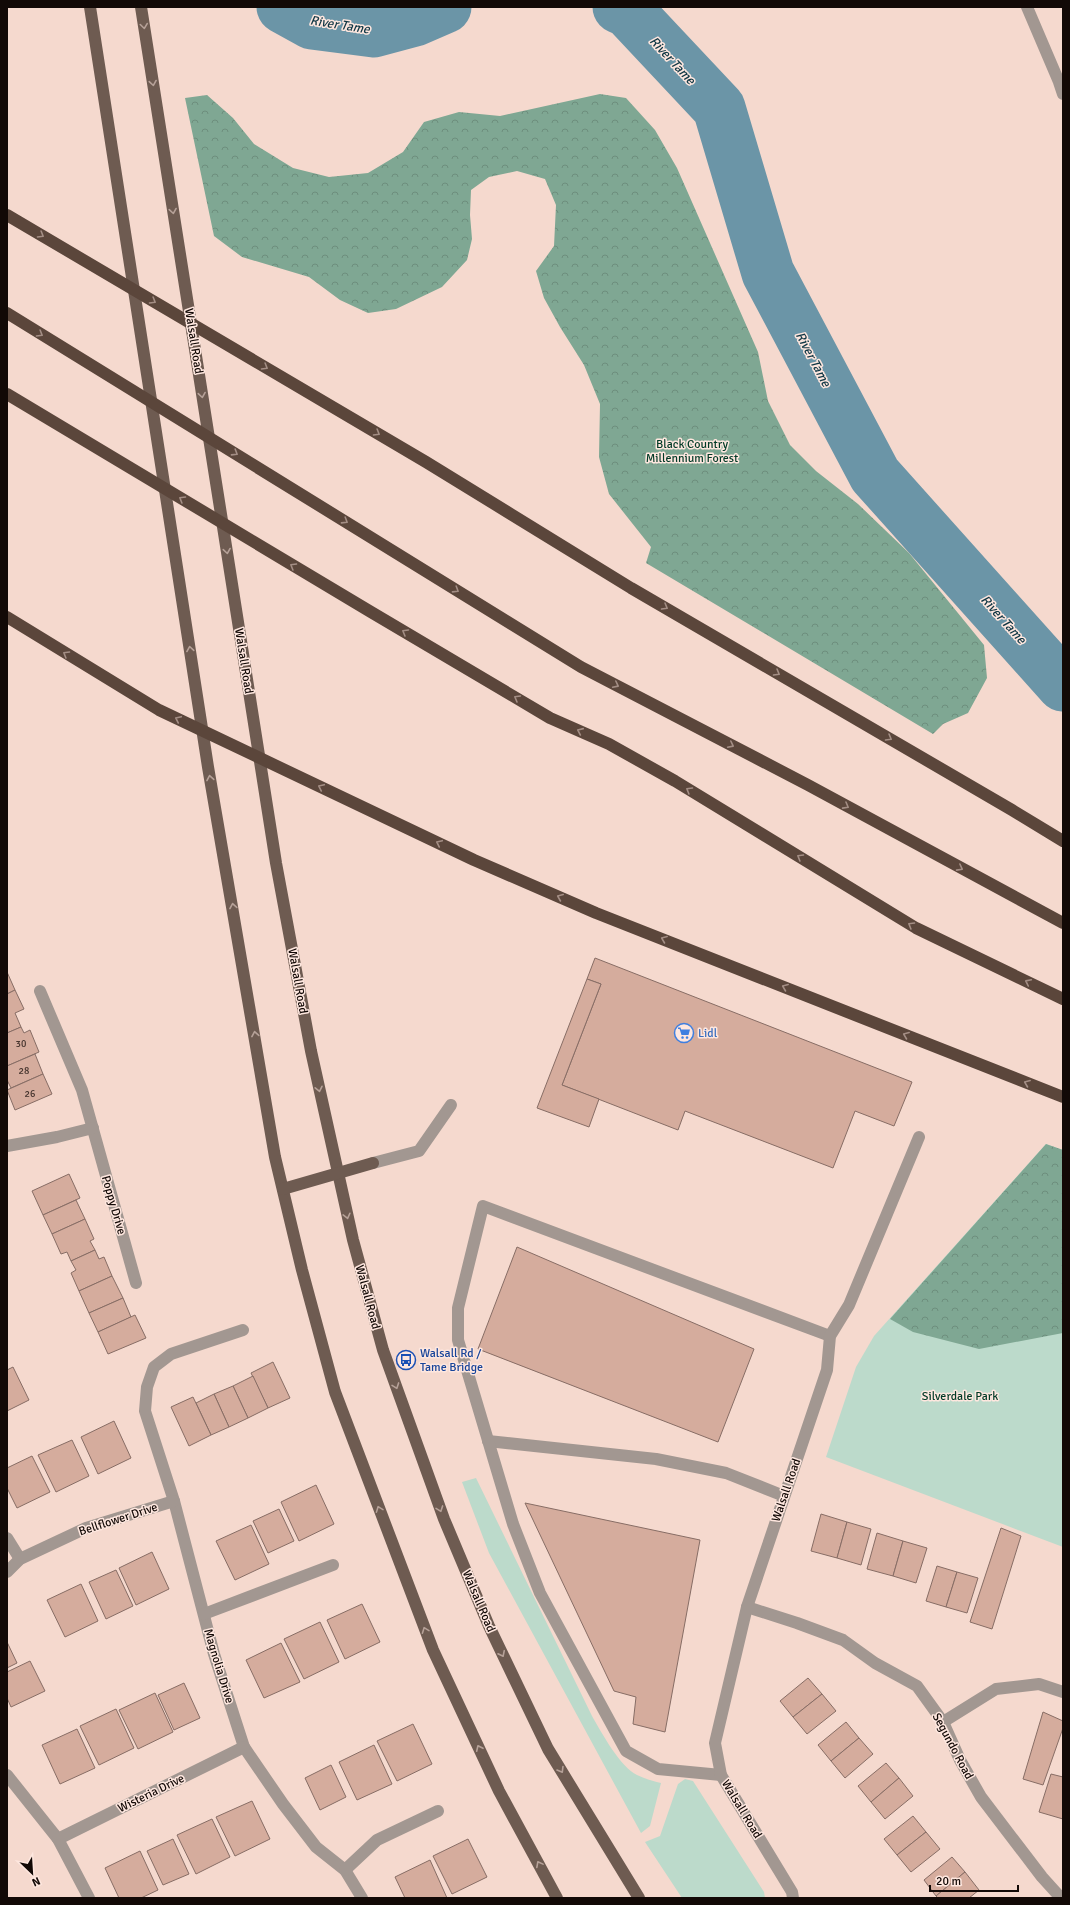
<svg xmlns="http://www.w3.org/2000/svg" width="1070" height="1905" viewBox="0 0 1070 1905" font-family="Signika,sans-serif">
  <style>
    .green { fill: #bcdacb }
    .forest { fill: url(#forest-crowns) }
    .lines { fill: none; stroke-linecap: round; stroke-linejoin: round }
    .river { stroke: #6b95a7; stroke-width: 53 }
    .building { fill: #d5ac9d; stroke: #876d65 }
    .minor { stroke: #a29791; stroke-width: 12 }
    .major { stroke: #6e5b51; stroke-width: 12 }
    .highway { stroke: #5b463b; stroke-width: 12 }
    .oneway { stroke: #b6a198 }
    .oneway2 { stroke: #a48e85 }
    .labels { text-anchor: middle; stroke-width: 3; stroke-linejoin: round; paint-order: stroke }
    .number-label { font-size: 10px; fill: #43322c }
    .street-label { font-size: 12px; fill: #120906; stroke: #fee7df }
    .park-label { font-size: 12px; fill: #013a26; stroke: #fee7df }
    .shop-label { font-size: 12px; fill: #366cbe; stroke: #fee7df; text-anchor: start }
    .transit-label { font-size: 12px; fill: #164399; stroke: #fee7df; text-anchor: start }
    .water-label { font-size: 13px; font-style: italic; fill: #103745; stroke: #fee7df }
  </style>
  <defs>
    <pattern id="forest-crowns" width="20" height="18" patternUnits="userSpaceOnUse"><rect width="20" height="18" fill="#7fa793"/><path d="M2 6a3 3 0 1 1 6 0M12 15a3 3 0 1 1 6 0" fill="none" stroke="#6d8e7d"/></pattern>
  </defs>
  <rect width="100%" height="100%" fill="#f5d9ce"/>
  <g class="green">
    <path d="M 1046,1144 L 1063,1150 L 1063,1547 L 826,1457 L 856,1367 L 874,1336 Z"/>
    <path d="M 476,1478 L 592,1716 C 601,1732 621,1768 637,1775 C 645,1779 653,1781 661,1783 L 650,1826 L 641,1833 L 489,1553 L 462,1482 Z"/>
    <path d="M 685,1779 L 693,1781 L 764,1892 L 765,1898 L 682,1898 L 645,1842 L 660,1836 L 678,1784 Z"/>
  </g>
  <g class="forest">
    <path d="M 600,94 L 626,98 L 655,130 L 677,168 L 758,352 L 768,401 L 790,445 L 816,471 L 858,504 L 909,553 L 984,645 L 987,678 L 968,713 L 943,724 L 933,734 L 646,563 L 651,547 L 609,494 L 599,457 L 600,404 L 584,365 L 560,327 L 544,298 L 536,271 L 554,246 L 556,205 L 545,179 L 517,171 L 489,177 L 471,190 L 470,215 L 472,239 L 467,260 L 442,287 L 396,309 L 368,313 L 340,300 L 309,277 L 242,257 L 214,236 L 185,98 L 207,95 L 233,118 L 254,144 L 293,168 L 329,177 L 368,173 L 403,152 L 424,122 L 459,112 L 500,116 Z"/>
    <path d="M 1046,1144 L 1063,1150 L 1063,1333 L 979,1349 L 913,1332 L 890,1319 Z"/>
  </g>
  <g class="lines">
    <g class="river">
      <path d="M 283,7 L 312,23 L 374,31 L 415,20 L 445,7"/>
      <path d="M 619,7 L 628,11 L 719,108 L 768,273 L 875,475 L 1063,685"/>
    </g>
  </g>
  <g class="building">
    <path d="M 595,958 L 912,1082 L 894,1126 L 855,1111 L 833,1168 L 685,1111 L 678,1130 L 562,1085 L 601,984 L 587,979 Z"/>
    <path d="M 7,972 L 15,990 L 7,994 Z"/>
    <path d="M 587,979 L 601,984 L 562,1085 L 599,1099 L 589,1127 L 537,1108 Z"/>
    <path d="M 15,990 L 24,1009 L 15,1013 L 21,1027 L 7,1033 L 7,994 Z"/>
    <path d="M 21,1027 L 24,1033 L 30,1030 L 39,1052 L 7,1066 L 7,1033 Z"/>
    <path d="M 35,1054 L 43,1074 L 11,1088 L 7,1080 L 7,1066 Z"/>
    <path d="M 43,1074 L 52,1094 L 15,1110 L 7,1090 Z"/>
    <path d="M 69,1174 L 80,1198 L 43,1215 L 32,1191 Z"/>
    <path d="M 76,1200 L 85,1219 L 52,1234 L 43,1215 Z"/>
    <path d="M 85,1219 L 94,1239 L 90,1241 L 95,1250 L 71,1261 L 67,1252 L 61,1254 L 52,1234 Z"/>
    <path d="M 517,1247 L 754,1349 L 718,1442 L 478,1349 Z"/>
    <path d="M 95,1250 L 99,1259 L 104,1257 L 112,1276 L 79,1291 L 71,1273 L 76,1270 L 71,1261 Z"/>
    <path d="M 112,1276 L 123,1298 L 89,1313 L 79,1291 Z"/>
    <path d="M 123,1298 L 131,1317 L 98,1332 L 89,1313 Z"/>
    <path d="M 135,1315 L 146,1338 L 108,1354 L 98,1332 Z"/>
    <path d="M 273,1362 L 290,1398 L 268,1408 L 251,1373 Z"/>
    <path d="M 13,1367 L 29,1400 L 7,1411 L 7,1370 Z"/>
    <path d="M 253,1376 L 268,1408 L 248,1418 L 233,1386 Z"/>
    <path d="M 233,1386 L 248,1418 L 229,1427 L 214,1394 Z"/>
    <path d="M 214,1394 L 229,1427 L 211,1435 L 196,1403 Z"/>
    <path d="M 193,1397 L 211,1435 L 189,1446 L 171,1407 Z"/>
    <path d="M 114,1421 L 131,1458 L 98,1474 L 81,1437 Z"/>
    <path d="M 72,1440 L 89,1476 L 56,1492 L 38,1455 Z"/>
    <path d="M 32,1456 L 50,1492 L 17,1508 L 7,1488 L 7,1468 Z"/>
    <path d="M 316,1485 L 334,1524 L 299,1541 L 281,1502 Z"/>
    <path d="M 525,1503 L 700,1540 L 665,1732 L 633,1724 L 636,1697 L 614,1691 Z"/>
    <path d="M 279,1509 L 294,1541 L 268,1553 L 253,1521 Z"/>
    <path d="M 821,1514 L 847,1522 L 837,1558 L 811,1551 Z"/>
    <path d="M 847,1522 L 871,1529 L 861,1565 L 837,1558 Z"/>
    <path d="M 251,1525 L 269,1564 L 235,1580 L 216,1541 Z"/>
    <path d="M 1001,1528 L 1021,1536 L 992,1629 L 970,1622 Z"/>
    <path d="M 877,1533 L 903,1541 L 893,1576 L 867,1569 Z"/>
    <path d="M 903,1541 L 927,1548 L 916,1583 L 893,1576 Z"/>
    <path d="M 152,1552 L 169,1589 L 136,1605 L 119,1568 Z"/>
    <path d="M 937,1566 L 957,1572 L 946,1607 L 926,1601 Z"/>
    <path d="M 116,1570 L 133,1606 L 106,1619 L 89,1582 Z"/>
    <path d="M 957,1572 L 978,1578 L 967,1613 L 946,1607 Z"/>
    <path d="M 81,1584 L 98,1621 L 65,1637 L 47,1600 Z"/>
    <path d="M 362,1604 L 380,1642 L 345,1659 L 327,1620 Z"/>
    <path d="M 320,1622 L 339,1662 L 304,1679 L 284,1639 Z"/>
    <path d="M 7,1642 L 17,1663 L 7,1668 Z"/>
    <path d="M 281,1643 L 300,1682 L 264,1698 L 246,1660 Z"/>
    <path d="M 30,1661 L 45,1691 L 11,1707 L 7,1698 L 7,1672 Z"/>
    <path d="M 808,1678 L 822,1694 L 793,1717 L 780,1701 Z"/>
    <path d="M 184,1683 L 200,1718 L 174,1730 L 158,1695 Z"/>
    <path d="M 155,1693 L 173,1732 L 138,1749 L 119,1710 Z"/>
    <path d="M 822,1694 L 836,1711 L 807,1734 L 793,1717 Z"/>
    <path d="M 116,1709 L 134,1748 L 99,1765 L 80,1726 Z"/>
    <path d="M 1043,1712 L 1063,1721 L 1063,1728 L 1043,1785 L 1023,1779 Z"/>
    <path d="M 846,1722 L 859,1738 L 831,1761 L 818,1745 Z"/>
    <path d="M 413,1724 L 432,1764 L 397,1781 L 377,1741 Z"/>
    <path d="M 77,1729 L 95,1768 L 60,1784 L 42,1745 Z"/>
    <path d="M 859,1738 L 873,1754 L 845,1778 L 831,1761 Z"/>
    <path d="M 374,1745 L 392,1784 L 357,1800 L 339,1762 Z"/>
    <path d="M 886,1763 L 899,1778 L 871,1802 L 858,1786 Z"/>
    <path d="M 331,1765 L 346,1797 L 320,1810 L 305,1778 Z"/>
    <path d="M 1051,1774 L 1063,1777 L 1063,1819 L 1039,1812 Z"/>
    <path d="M 899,1778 L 913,1796 L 885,1819 L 871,1802 Z"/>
    <path d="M 252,1801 L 270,1839 L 235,1856 L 216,1817 Z"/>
    <path d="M 913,1816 L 926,1832 L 897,1855 L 884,1839 Z"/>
    <path d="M 212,1819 L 230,1857 L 196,1874 L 177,1835 Z"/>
    <path d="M 926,1832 L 940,1849 L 911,1872 L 897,1855 Z"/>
    <path d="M 173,1839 L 189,1874 L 163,1885 L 147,1851 Z"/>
    <path d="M 468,1839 L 487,1877 L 452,1894 L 433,1856 Z"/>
    <path d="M 140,1851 L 158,1890 L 141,1898 L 119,1898 L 105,1868 Z"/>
    <path d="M 952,1857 L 965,1872 L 936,1896 L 924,1880 Z"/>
    <path d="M 430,1860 L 447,1898 L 405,1898 L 395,1877 Z"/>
    <path d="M 965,1872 L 979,1890 L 969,1898 L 938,1898 L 936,1896 Z"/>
  </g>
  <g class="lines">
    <g class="minor">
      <path d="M 1027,7 L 1059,82 L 1063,94"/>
      <path d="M 40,991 L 82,1090 L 136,1283"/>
      <path d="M 7,1146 L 57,1137 L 93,1128"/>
      <path d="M 373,1163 L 419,1151 L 451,1105"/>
      <path d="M 243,1330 L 171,1354 L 154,1367 L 147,1387 L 145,1411 L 174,1501 L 214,1654 L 244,1747 L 283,1804 L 316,1847 L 345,1870 L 362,1898"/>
      <path d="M 488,1441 L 656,1459 L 726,1473 L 784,1496"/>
      <path d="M 7,1538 L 20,1559"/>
      <path d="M 7,1572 L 20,1559 L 86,1528 L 174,1501"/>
      <path d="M 747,1607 L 797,1623 L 843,1640 L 875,1663 L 917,1686 L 943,1722 L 960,1760 L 981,1797 L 1042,1877 L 1061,1898"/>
      <path d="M 204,1614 L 333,1565"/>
      <path d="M 943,1722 L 996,1689 L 1039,1684 L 1063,1692"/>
      <path d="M 7,1775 L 58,1839 L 89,1898"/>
      <path d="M 721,1775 L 658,1769 L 626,1751 L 540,1593 L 513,1524 L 458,1340 L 458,1308 L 483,1206 L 830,1336"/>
      <path d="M 58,1839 L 244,1747"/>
      <path d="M 345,1870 L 377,1840 L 438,1811"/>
      <path d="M 793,1898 L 792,1892 L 721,1775 L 715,1743 L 747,1607 L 827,1370 L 830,1336 L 849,1305 L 919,1137"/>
    </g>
    <g class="major">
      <path d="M 90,7 L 208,767 L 275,1157 L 302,1270 L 335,1392 L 433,1650 L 499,1791 L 557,1898"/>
      <path d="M 141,7 L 276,863 L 311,1051 L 353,1240 L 383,1350 L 444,1519 L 489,1626 L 548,1749 L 639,1898"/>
      <path d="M 283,1189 L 373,1163"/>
    </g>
    <g class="highway">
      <path d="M 7,215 L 426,462 L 631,588 L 1012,810 L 1063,841"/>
      <path d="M 7,313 L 581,667 L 808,785 L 1063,923"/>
      <path d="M 7,394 L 371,612 L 550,718 L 609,744 L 675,781 L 916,928 L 1063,999"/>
      <path d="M 7,617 L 159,710 L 474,860 L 596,913 L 1063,1097"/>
    </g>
  </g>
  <defs><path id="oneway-chevron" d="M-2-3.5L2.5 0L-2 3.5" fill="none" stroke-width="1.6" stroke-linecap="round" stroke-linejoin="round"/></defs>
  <g class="oneway">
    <use href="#oneway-chevron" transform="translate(144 26) rotate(82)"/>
    <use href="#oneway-chevron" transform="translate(153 83) rotate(81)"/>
    <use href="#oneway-chevron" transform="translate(173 211) rotate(81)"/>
    <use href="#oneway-chevron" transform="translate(202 395) rotate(81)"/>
    <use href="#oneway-chevron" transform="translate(227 551) rotate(81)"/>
    <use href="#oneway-chevron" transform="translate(190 649) rotate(-99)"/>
    <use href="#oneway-chevron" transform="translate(210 778) rotate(-100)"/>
    <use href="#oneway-chevron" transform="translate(233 906) rotate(-100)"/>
    <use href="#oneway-chevron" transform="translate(255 1034) rotate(-100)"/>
    <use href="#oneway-chevron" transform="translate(319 1089) rotate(78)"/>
    <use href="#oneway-chevron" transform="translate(347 1216) rotate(76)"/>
    <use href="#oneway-chevron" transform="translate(396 1386) rotate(70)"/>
    <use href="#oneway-chevron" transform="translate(379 1509) rotate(-111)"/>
    <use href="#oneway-chevron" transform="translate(440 1509) rotate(70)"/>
    <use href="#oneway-chevron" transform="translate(425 1630) rotate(-111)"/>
    <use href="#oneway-chevron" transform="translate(502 1654) rotate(64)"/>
    <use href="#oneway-chevron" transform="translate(479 1748) rotate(-115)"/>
    <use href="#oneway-chevron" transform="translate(561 1770) rotate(59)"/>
    <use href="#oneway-chevron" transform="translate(539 1864) rotate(-118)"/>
  </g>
  <g class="oneway2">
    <use href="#oneway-chevron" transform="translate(41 235) rotate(31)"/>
    <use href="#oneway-chevron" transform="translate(153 301) rotate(31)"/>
    <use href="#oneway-chevron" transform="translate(40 334) rotate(31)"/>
    <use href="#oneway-chevron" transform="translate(265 367) rotate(31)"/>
    <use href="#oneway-chevron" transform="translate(377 433) rotate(31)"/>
    <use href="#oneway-chevron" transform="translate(235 453) rotate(32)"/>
    <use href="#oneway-chevron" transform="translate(182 499) rotate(-149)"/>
    <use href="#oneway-chevron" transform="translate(345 521) rotate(32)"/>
    <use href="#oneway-chevron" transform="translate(293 566) rotate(-149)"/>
    <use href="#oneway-chevron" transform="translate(456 590) rotate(32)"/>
    <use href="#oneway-chevron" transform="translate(665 607) rotate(30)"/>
    <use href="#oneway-chevron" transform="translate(405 632) rotate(-150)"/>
    <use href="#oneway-chevron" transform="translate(66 654) rotate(-149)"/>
    <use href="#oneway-chevron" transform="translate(777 673) rotate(30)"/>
    <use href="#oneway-chevron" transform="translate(616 685) rotate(27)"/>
    <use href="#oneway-chevron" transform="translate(517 698) rotate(-150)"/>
    <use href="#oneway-chevron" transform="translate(178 719) rotate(-155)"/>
    <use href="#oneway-chevron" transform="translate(580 731) rotate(-156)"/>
    <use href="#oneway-chevron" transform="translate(889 738) rotate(30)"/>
    <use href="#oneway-chevron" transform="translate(731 745) rotate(27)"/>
    <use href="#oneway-chevron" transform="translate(321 787) rotate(-155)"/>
    <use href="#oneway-chevron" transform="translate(689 790) rotate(-149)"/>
    <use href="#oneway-chevron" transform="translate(846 806) rotate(29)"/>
    <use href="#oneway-chevron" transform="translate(439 843) rotate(-155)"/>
    <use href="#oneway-chevron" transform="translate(800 857) rotate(-149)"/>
    <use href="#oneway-chevron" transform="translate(960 868) rotate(28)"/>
    <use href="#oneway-chevron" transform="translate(560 897) rotate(-157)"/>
    <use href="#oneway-chevron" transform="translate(911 925) rotate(-149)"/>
    <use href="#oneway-chevron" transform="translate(664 939) rotate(-158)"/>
    <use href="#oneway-chevron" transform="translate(1028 982) rotate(-154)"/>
    <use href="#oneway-chevron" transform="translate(785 987) rotate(-158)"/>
    <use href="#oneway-chevron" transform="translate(906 1035) rotate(-158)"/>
    <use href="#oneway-chevron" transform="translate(1027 1083) rotate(-158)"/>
  </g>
  <defs>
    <symbol id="supermarket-ring" viewBox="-11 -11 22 22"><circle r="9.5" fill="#fee7df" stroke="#3f7fe0" stroke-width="1.5"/><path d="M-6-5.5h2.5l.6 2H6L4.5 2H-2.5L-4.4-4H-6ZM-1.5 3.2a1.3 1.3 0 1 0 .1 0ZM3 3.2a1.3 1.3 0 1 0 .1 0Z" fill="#3f7fe0"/></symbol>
    <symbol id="bus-ring" viewBox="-11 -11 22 22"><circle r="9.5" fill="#fee7df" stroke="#1a4fb4" stroke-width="1.5"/><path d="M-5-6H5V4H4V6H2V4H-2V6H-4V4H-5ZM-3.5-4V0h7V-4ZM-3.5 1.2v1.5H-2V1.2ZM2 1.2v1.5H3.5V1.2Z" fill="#1a4fb4"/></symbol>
  </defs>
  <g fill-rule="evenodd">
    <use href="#supermarket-ring" x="673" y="1022" width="22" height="22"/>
    <use href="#bus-ring" x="395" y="1349" width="22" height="22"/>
  </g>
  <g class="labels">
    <g class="number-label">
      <text x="21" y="1047">30</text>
      <text x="24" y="1074">28</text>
      <text x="30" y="1097">26</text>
    </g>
    <g class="street-label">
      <text transform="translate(194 341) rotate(81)" y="4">Walsall Road</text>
      <text transform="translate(244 661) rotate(81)" y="4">Walsall Road</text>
      <text transform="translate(298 981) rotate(80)" y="4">Walsall Road</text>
      <text transform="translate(114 1205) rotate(74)" y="4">Poppy Drive</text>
      <text transform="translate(368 1297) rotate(75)" y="4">Walsall Road</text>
      <text transform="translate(786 1490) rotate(-71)" y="4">Walsall Road</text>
      <text transform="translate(118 1519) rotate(-18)" y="4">Bellflower Drive</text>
      <text transform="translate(479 1601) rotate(67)" y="4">Walsall Road</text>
      <text transform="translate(219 1666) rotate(73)" y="4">Magnolia Drive</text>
      <text transform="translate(953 1746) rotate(62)" y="4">Segundo Road</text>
      <text transform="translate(151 1793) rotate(-26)" y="4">Wisteria Drive</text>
      <text transform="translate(742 1809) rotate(59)" y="4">Walsall Road</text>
    </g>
    <g class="park-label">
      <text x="692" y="448">Black Country<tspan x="692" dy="14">Millennium Forest</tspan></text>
      <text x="960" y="1400">Silverdale Park</text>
    </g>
    <g class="shop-label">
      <text x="698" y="1037">Lidl</text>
    </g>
    <g class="transit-label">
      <text x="420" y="1357">Walsall Rd /<tspan x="420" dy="14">Tame Bridge</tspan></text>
    </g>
    <g class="water-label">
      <text transform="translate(340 24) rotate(9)" y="5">River Tame</text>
      <text transform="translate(673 60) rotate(47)" y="5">River Tame</text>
      <text transform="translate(814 359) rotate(62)" y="5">River Tame</text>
      <text transform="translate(1004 619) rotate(48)" y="5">River Tame</text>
    </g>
  </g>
  <rect width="1070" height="1905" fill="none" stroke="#120906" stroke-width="16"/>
  <g transform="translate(32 1873) rotate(155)" stroke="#fee7df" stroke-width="3" paint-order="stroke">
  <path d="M0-3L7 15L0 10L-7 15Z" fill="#120906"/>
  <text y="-6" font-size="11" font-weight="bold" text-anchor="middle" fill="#120906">N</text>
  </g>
  <path d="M930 1885v6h88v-6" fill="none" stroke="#120906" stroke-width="2"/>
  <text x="936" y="1885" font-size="12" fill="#120906" stroke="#fee7df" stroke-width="3" paint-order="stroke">20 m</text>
</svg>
